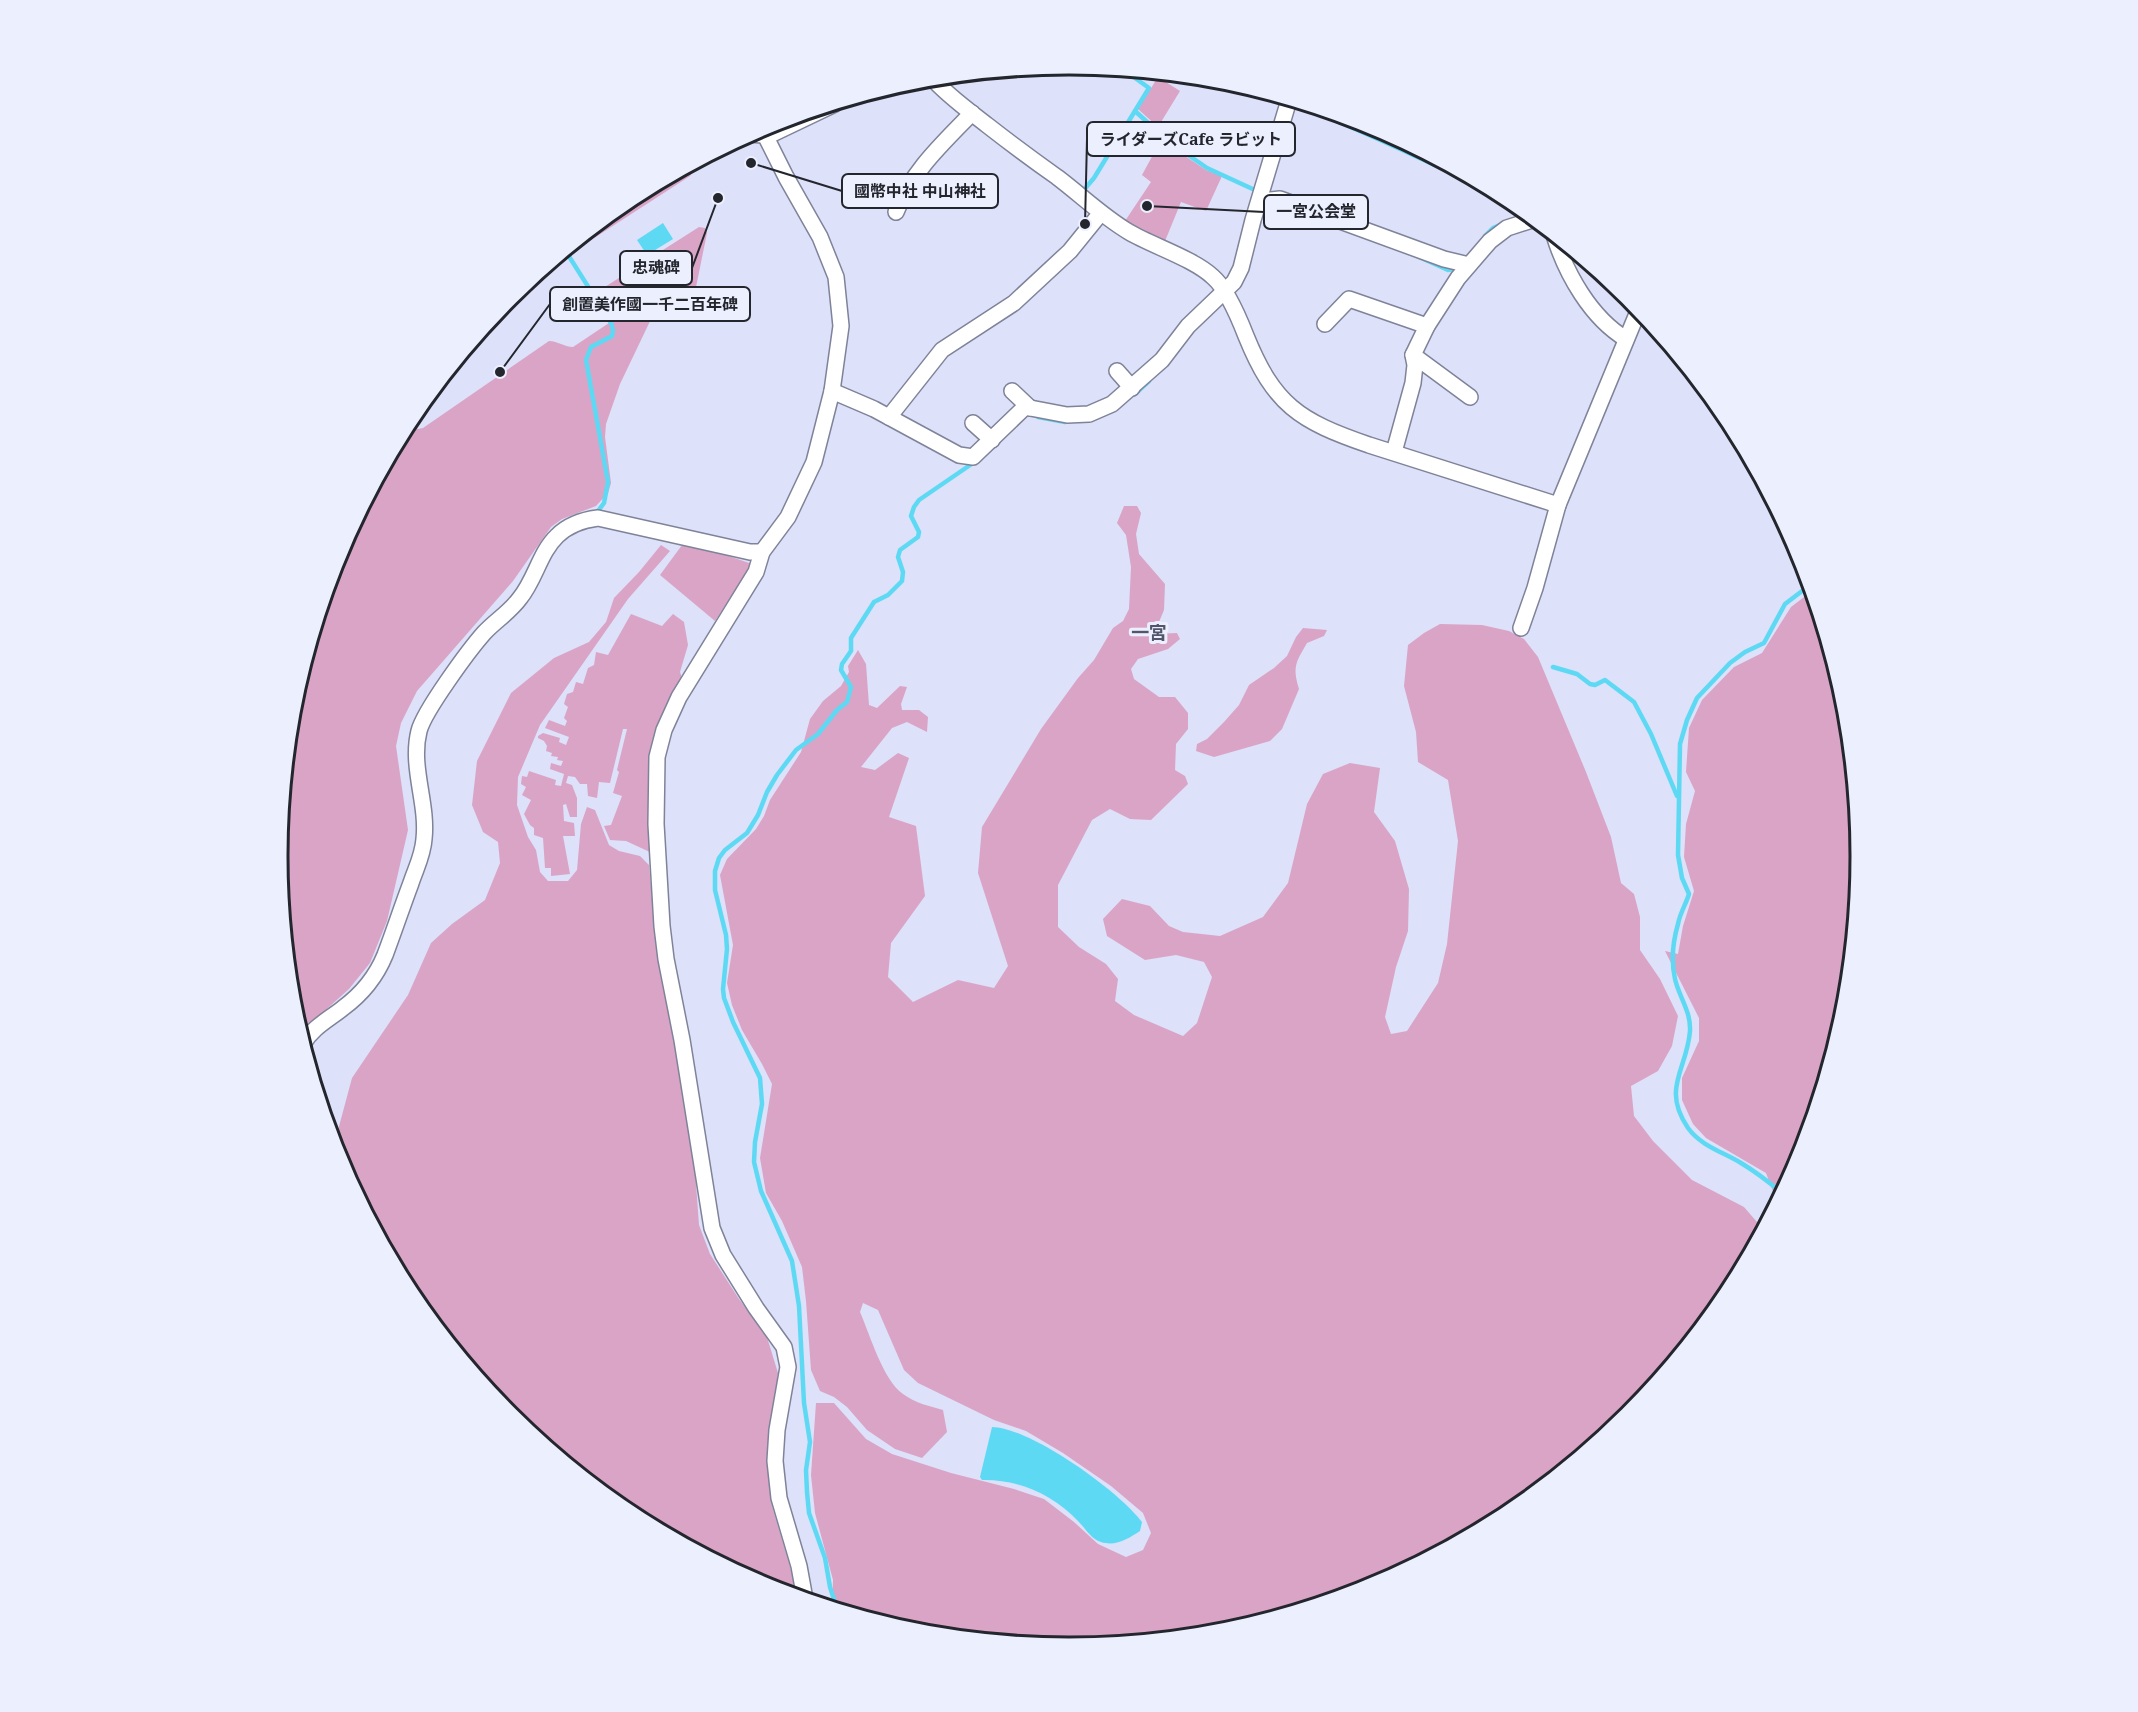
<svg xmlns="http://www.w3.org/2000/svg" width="2138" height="1712" viewBox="0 0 2138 1712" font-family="'Noto Serif','Noto Sans JP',serif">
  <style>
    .green { fill: #daa4c6 }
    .water { fill: #5ed9f4 }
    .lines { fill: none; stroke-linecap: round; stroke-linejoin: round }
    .stream { stroke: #5ed9f4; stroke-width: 4.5 }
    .street-casing { stroke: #7f8399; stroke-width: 18 }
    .street { stroke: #fff; stroke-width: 15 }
    .labels { text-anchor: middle; stroke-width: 6; stroke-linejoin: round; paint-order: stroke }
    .quarter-label { font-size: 18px; font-weight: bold; fill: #53566a; stroke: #eceffd }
    .rim { fill: none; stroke: #24262e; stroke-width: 3 }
    .leader { fill: none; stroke: #24262e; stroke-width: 2 }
    .callout-dot { fill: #24262e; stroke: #eceffd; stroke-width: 2 }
    .callout { fill: #eceffd; stroke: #24262e; stroke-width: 2 }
    .callout-label { font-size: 16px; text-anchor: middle; font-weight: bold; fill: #24262e }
  </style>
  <rect width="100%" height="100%" fill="#dde1f9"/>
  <g class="green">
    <path d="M 1158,77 L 1180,91 L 1158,127 L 1138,109 Z"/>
    <path d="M 1161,140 L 1206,170 L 1222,176 L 1206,211 L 1181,202 L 1163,246 L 1123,224 L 1151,182 L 1142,175 Z"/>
    <path d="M 688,167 L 692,173 L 690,176 L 588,242 L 582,237 L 630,198 Z"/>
    <path d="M 699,227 L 705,228 L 707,233 L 695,292 L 691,297 L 652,317 L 620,384 L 606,424 L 605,437 L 611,483 L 608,493 L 596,506 L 562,519 L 551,527 L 513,581 L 417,691 L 401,723 L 396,746 L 408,830 L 387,921 L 370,963 L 349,989 L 300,1033 L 293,1010 L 278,856 L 293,701 L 338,553 L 406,426 L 418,429 L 423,428 L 549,341 C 558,341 564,347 573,347 L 609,323 L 610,319 L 597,295 L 597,292 Z"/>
    <path d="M 1124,506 L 1137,506 L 1141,513 L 1136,534 L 1139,554 L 1165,584 L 1164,610 L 1154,634 L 1177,633 L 1180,639 L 1168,649 L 1138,659 L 1131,669 L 1134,679 L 1159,697 L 1175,697 L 1188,713 L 1188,729 L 1176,744 L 1175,770 L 1185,776 L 1188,784 L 1151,820 L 1130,819 L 1110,809 L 1092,820 L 1058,885 L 1058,927 L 1079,947 L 1106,964 L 1118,979 L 1115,1001 L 1134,1015 L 1183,1036 L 1197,1023 L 1212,977 L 1204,962 L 1176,955 L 1145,960 L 1107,936 L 1103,919 L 1122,899 L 1150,906 L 1169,926 L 1183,932 L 1220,936 L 1263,917 L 1288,883 L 1307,804 L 1323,774 L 1350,763 L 1380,768 L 1374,812 L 1395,841 L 1409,889 L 1408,931 L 1396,967 L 1385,1017 L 1391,1034 L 1407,1031 L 1438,983 L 1447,944 L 1458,841 L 1448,780 L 1418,762 L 1416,732 L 1404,686 L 1408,645 L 1424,633 L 1440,624 L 1482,625 L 1509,631 L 1524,639 L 1538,657 L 1586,772 L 1611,837 L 1621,883 L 1634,894 L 1640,917 L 1640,950 L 1660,979 L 1678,1016 L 1672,1046 L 1658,1071 L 1631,1086 L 1634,1116 L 1653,1141 L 1692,1180 L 1744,1207 L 1763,1229 L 1727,1296 L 1628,1416 L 1508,1514 L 1372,1587 L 1223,1632 L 1069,1647 L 914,1632 L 832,1607 L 833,1580 L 815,1513 L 811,1475 L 816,1403 L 834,1403 L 866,1439 L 892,1454 L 951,1473 L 1014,1489 L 1044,1499 L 1074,1522 L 1098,1544 L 1126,1557 L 1143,1550 L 1151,1533 L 1143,1513 L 1111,1486 L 1063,1453 L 1026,1431 L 994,1420 L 918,1383 L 904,1370 L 878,1310 L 863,1303 L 860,1312 C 870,1335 883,1380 903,1394 C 915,1403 929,1406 943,1410 L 947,1432 L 922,1458 L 895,1449 L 867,1430 L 847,1407 L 834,1397 L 820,1391 L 811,1370 L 806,1301 L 802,1267 L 782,1221 L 766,1193 L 760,1158 L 772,1084 L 762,1064 L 742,1030 L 732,1005 L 727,983 L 733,945 L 720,875 L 727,859 L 756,829 L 764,816 L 770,800 L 801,752 L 810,719 L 823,701 L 841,686 L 849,672 L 848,666 L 858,650 L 866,664 L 869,705 L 877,708 L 900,686 L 907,687 L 901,704 L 902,710 L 919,710 L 928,717 L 927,732 L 907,722 L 892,728 L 861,767 L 875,770 L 898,753 L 909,758 L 889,817 L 916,826 L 925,896 L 891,943 L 888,977 L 913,1002 L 958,980 L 994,988 L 1008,966 L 978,873 L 982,827 L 1041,729 L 1078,678 L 1094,660 L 1113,628 L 1123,621 L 1129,609 L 1131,567 L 1126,535 L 1117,523 Z"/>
    <path d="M 685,541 L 752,564 L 715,621 L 660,575 Z"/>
    <path d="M 661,545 L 670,551 L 628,599 L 540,725 L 518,777 L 517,805 L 528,837 L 536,850 L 540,872 L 548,881 L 568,881 L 577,870 L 581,824 L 587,807 L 595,810 L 609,845 L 619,851 L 640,856 L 649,865 L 656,942 L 668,1001 L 694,1157 L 699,1225 L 710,1254 L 739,1299 L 766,1334 L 778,1373 L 768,1471 L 772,1506 L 799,1597 L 766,1587 L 629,1514 L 509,1415 L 411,1295 L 338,1159 L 334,1145 L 352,1078 L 408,995 L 431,943 L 452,924 L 485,900 L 500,863 L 498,842 L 483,832 L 472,805 L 477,761 L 511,693 L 554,658 L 589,642 L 606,622 L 614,598 L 639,572 Z"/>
    <path d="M 1812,591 L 1845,702 L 1860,856 L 1845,1011 L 1800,1159 L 1777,1202 L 1766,1173 L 1706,1138 L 1693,1124 L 1682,1100 L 1682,1078 L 1699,1041 L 1699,1018 L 1665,951 L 1678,954 L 1683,926 L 1694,891 L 1684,857 L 1686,824 L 1695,791 L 1686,772 L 1689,728 L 1702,700 L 1734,667 L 1762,653 L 1791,607 Z"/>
    <path d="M 631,614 L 662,626 L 673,614 L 684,622 L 688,645 L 680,672 L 682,678 L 671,698 L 652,853 L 626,841 L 610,840 L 604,826 L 611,825 L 622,796 L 613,793 L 619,772 L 617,770 L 627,729 L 623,729 L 610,783 L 599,782 L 597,798 L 588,796 L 587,784 L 580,784 L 575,777 L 568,776 L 566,783 L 572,785 L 577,798 L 577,817 L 570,817 L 566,804 L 563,805 L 564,821 L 574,823 L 575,836 L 563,836 L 570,874 L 551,876 L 551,868 L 545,868 L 543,838 L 534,835 L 534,828 L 530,825 L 524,814 L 531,800 L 522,795 L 526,787 L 521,784 L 522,776 L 527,777 L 529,771 L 556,780 L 555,785 L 561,786 L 564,774 L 550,769 L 551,763 L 561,766 L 563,761 L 557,760 L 558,757 L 551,756 L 552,753 L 546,751 L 547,746 L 544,741 L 538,738 L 538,736 L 543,733 L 560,738 L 559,742 L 566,745 L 569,737 L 545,728 L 549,720 L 565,726 L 567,721 L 564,718 L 568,707 L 564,704 L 567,694 L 573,692 L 576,682 L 583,684 L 588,668 L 594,665 L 596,652 L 608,655 Z"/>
    <path d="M 1303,628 L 1327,630 L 1324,636 L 1307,643 C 1296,662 1292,667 1299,689 L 1282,729 L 1270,741 L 1214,757 L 1196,751 L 1197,744 L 1207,739 L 1224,722 L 1239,705 L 1249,685 L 1274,668 L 1287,656 L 1296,637 Z"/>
  </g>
  <g class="water">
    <path d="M 663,223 L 673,239 L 647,255 L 637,240 Z"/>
    <path d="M 992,1427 C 1031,1428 1119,1491 1142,1522 L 1140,1531 C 1129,1538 1116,1547 1101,1542 C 1091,1539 1085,1528 1078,1521 C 1053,1494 1017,1479 982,1480 L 980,1477 Z"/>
  </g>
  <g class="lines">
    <g class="stream">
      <path d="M 1296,105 C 1367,131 1435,167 1505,196"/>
      <path d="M 1135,111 L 1168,141 L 1207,168 L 1257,191"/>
      <path d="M 1080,190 L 1082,192 L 1094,178 L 1149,88 L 1124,70"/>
      <path d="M 1260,218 L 1262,213 L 1274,206"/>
      <path d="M 1485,236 L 1493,228 L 1500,225"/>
      <path d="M 565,250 L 611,323 L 613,330 L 612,336 L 591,347 L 586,360 L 608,482 L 604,503 L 595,515"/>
      <path d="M 1417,256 L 1448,270 L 1459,268"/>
      <path d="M 1135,394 L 1149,381"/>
      <path d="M 1038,417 L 1065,422"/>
      <path d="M 1553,667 L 1577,674 L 1590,684 L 1595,685 L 1605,680 L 1634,702 L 1651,734 L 1677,796"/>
      <path d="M 1782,1193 C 1769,1182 1756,1172 1741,1163 C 1723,1152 1701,1146 1688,1128 C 1661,1088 1687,1070 1690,1031 C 1691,1011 1679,997 1675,979 C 1671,961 1673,941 1678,924 C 1680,913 1686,904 1689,894 L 1682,878 L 1678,855 L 1680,744 L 1687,720 L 1697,698 L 1730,663 L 1745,652 L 1764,643 L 1785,604 L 1810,585"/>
      <path d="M 837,1609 L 830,1587 L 825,1558 L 809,1513 L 807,1492 L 806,1470 L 810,1442 L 804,1403 L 799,1306 L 792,1261 L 761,1191 L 754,1162 L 755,1142 L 762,1104 L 760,1078 L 733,1022 L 724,998 L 723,989 L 727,949 L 726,935 L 715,890 L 715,871 L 719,858 L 725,850 L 747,833 L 758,815 L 767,792 L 777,775 L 796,750 L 818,734 L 837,710 L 847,702 L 851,687 L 841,670 L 842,664 L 851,651 L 851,638 L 874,602 L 888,595 L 902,581 L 903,572 L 898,557 L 900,550 L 918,537 L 919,532 L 911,516 L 914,507 L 919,500 L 976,461"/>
    </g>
    <defs>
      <g id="street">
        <path d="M 932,78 C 948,96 968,110 987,125 C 1010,143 1033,160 1057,177 C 1081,195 1102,216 1129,232 C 1153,246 1194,259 1213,277 C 1227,289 1239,318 1246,336 C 1274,405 1299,421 1369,445 L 1558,505"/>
        <path d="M 749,134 L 763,135 L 766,137 L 835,104"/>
        <path d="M 766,137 L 786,177 L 820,237 L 836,277 L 841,326 L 832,391 L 814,462 L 788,517 L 762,552 L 756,572 L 679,697 L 664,730 L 657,757 L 656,824 L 662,926 L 666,959 L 682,1040 L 712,1228 L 723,1255 L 756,1308 L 784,1347 L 788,1367 L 777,1430 L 775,1461 L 779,1498 L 799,1566 L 805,1599"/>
        <path d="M 1260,201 L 1280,199 L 1444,259 L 1469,265"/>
        <path d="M 896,212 C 911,172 943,143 972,113"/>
        <path d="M 1554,235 C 1566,274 1591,318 1626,339"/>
        <path d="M 1325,324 L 1349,299 L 1427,326"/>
        <path d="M 1413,355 L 1470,397"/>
        <path d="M 1117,371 L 1132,388"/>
        <path d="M 832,391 L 874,409 L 959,455 L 973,457 L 1025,407 L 1067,415 L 1089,414 L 1112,404 L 1162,360 L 1188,326 L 1234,282 L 1241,268 L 1253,220 L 1289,100"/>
        <path d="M 1012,391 L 1030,408"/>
        <path d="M 889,417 L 942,350 L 1014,303 L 1070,251 L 1100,214"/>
        <path d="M 973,423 L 992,440"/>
        <path d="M 1394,452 L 1413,383 L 1415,365 L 1413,355 L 1427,326 L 1458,278 L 1490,241 L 1507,228 L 1535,219"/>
        <path d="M 1521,628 L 1535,588 L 1558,505 L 1639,309"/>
        <path d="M 303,1044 C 313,1027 328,1020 343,1008 C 362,994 376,977 385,955 C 394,931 402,907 411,883 C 416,868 423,855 424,839 C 428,803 410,767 419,731 C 424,711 469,650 484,633 C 495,621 510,612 520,598 C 535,580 540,552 557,536 C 568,525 582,520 598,518 L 750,552 L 762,552"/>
      </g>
    </defs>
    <use href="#street" class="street-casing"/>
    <use href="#street" class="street"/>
  </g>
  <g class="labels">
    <g class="quarter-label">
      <text x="1149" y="639">一宮</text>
    </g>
  </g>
  <path d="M0 0H2138V1712H0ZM288 856a781 781 0 1 1 1562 0a781 781 0 1 1-1562 0Z" fill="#eceffd" fill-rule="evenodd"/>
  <path class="rim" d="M288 856a781 781 0 1 1 1562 0a781 781 0 1 1-1562 0Z"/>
  <path class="leader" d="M1085 224L1087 139M751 163L842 191M1147 206L1264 212M718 198L692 268M500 372L550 304"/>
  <g class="callout-dot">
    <circle cx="1085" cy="224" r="6"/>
    <circle cx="751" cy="163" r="6"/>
    <circle cx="1147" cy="206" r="6"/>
    <circle cx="718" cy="198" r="6"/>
    <circle cx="500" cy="372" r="6"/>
  </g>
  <g class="callout">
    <rect x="1087" y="122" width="208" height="34" rx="6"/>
    <rect x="842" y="174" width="156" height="34" rx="6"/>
    <rect x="1264" y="195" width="104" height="34" rx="6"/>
    <rect x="620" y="251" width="72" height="34" rx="6"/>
    <rect x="550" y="287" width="200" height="34" rx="6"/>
  </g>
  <g class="callout-label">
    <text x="1191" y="145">ライダーズCafe ラビット</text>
    <text x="920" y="197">國幣中社 中山神社</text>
    <text x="1316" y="217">一宮公会堂</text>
    <text x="656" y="273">忠魂碑</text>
    <text x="650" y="310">創置美作國一千二百年碑</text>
  </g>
</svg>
